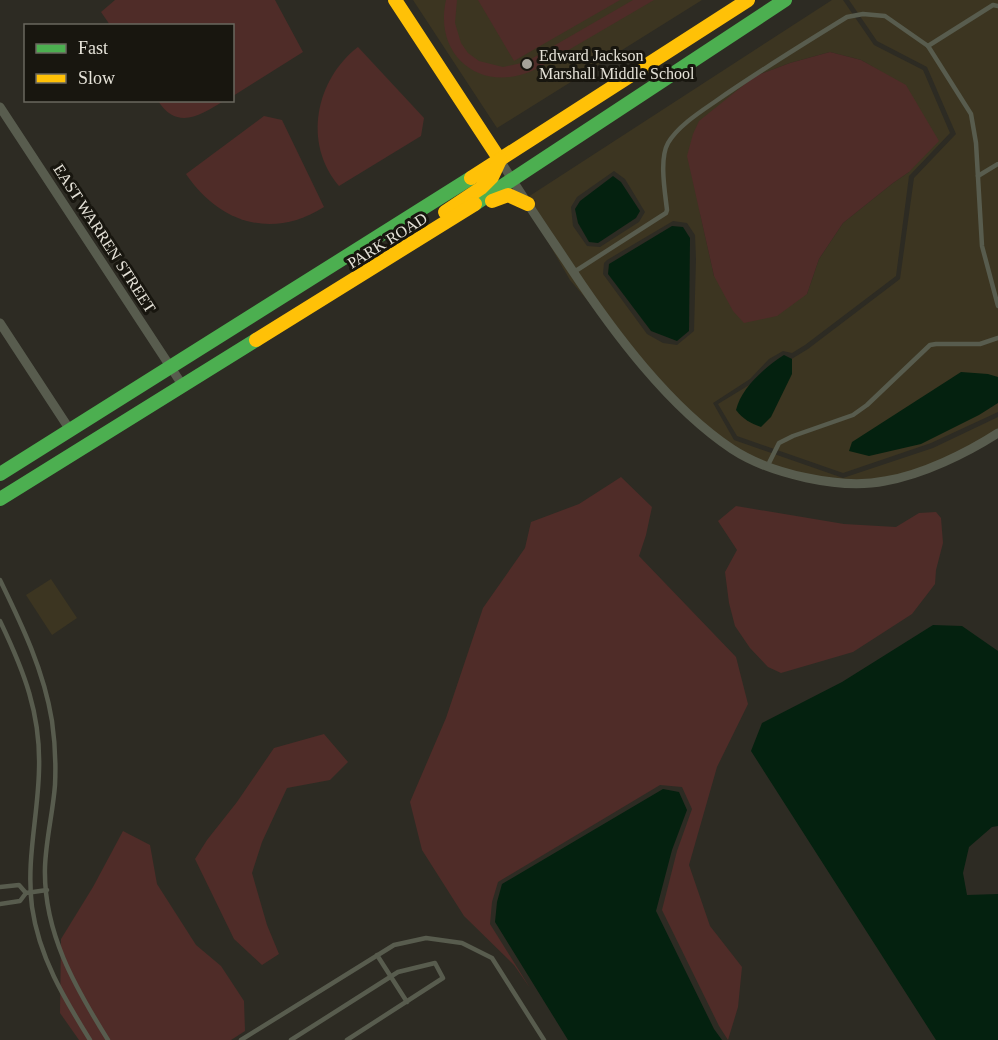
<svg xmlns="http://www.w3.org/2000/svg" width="998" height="1040" viewBox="0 0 998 1040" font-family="Georgia,serif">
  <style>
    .built { fill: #3c3521; fill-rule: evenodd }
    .green { fill: #4f2c28 }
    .water { fill: #04210f }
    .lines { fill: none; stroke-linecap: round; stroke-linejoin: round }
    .lane { stroke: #585c4e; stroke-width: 4.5 }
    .street { stroke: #585c4e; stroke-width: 9 }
    .fast { stroke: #4caf50; stroke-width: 14 }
    .slow { stroke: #ffc107; stroke-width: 14 }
    .poi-dot { fill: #a5a299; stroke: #18160f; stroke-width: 2 }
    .labels { text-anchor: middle; stroke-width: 6; stroke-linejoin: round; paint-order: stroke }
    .poi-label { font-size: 16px; fill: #e5e2d8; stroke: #18160f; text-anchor: start }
    .street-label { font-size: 16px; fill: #e5e2d8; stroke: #18160f }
  </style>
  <rect width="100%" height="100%" fill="#2d2b23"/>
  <g class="built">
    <path d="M 413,0 L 702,0 L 497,128 Z"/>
    <path d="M 832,0 L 843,0 L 874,45 L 923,70 L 950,133 L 909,176 L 896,276 L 805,345 L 792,353 L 783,351 L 769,359 L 750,379 L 713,403 L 734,440 L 843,478 L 933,448 L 998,417 L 998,432 L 939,463 L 881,481 L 815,481 L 754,464 L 671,398 L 570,280 L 530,211 L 536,201 L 528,197 ZM 830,52 L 861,60 L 880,71 L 909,172 L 893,183 L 843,223 L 819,259 L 807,294 L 714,276 L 700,213 L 755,76 L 790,63 ZM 614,171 L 625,179 L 645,212 L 639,222 L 600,247 L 587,246 L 573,226 L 571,207 L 577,197 ZM 673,221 L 687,223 L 695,235 L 696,259 L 694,331 L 677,345 L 663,343 L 647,334 L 603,274 L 604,263 L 607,260 Z"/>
    <path d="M 849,0 L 998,0 L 998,412 L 931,443 L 843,473 L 737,436 L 718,404 L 808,349 L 900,279 L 914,178 L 956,134 L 927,67 L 877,41 Z"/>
    <path d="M 51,579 L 77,618 L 52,635 L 26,595 Z"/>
  </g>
  <g class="green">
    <path d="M 115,0 L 275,0 L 303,52 L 233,96 L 232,26 L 110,25 L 101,12 Z"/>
    <path d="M 446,0 L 457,0 L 455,23 L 461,43 L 468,53 L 479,61 L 503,67 L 526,62 L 633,0 L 654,0 L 536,69 C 484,95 433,58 446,0 Z"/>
    <path d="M 478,0 L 620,0 L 514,61 Z"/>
    <path d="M 358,47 L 424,118 L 421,136 L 339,186 C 302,143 316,79 358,47 Z"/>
    <path d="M 830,52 L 861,60 L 906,85 L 939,141 L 909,172 L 893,183 L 843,223 L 819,259 L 807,294 L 777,316 L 744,323 L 733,311 L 714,276 L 687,156 L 693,134 L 699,121 L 755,76 L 790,63 Z"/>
    <path d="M 158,101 L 224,101 C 200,115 178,131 158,101 Z"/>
    <path d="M 264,116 L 282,120 L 324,207 C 272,240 219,223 186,174 Z"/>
    <path d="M 621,477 L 652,507 L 646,535 L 639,556 L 736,657 L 748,704 L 717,767 L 689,865 L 710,926 L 742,967 L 738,1007 L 728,1040 L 719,1026 L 662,910 L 677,851 L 692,809 L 682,787 L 660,785 L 498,882 L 492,902 L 490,924 L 530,988 L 514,965 L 464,916 L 422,850 L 410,802 L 446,718 L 483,608 L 525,548 L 531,522 L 579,504 Z"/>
    <path d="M 736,506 L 844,524 L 896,527 L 919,513 L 936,512 L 941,518 L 943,543 L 936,570 L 935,584 L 912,614 L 853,652 L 781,673 L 768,667 L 750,648 L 735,626 L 729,603 L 725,572 L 737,550 L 718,521 Z"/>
    <path d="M 324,734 L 348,762 L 330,780 L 287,788 L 262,842 L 252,873 L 267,925 L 279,954 L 262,965 L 234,939 L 195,859 L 207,840 L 237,802 L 274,748 Z"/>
    <path d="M 123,831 L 150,845 L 157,884 L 196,945 L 221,966 L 244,1001 L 245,1031 L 231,1040 L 79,1040 L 60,1013 L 61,939 L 93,887 Z"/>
  </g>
  <g class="water">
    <path d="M 613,176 L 621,182 L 640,211 L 636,218 L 598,243 L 589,242 L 578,223 L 575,209 L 580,201 Z"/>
    <path d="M 672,226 L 683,227 L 690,238 L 689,331 L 677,341 L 651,331 L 608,274 L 609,264 Z"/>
    <path d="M 784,355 L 792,359 L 792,374 L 771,417 L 761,427 C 750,423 743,419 736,410 C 741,388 765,367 784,355 Z"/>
    <path d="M 961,372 L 988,374 L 998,377 L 998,403 L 979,415 L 921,444 L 869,456 L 849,451 L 852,442 Z"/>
    <path d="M 933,625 L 962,626 L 998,651 L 998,826 L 992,827 L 969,847 L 963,873 L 967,895 L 998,894 L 998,1040 L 936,1040 L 751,751 L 762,723 L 842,682 Z"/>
    <path d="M 663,789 L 679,792 L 687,810 L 672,850 L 656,911 L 714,1029 L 722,1040 L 568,1040 L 495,922 L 497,902 L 502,884 Z"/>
  </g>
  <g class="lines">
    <g class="lane">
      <path d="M 928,46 L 993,5 L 998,6"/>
      <path d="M 978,176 L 998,164"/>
      <path d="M 574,272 L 666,213 L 667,210 C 665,192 659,159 668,143 C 678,126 700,112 716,101 C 759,71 803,44 847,17 L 863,14 L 885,16 L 928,46 L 971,114 L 976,143 L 982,246 L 998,306"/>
      <path d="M 767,467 L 779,443 L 793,436 L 853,415 L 867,405 L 930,345 L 936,344 L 980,344 L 998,338"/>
      <path d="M 0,580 C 22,625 44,671 52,721 C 55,742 56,764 55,785 C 53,812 46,839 45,867 C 43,932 75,987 108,1040"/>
      <path d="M 0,621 C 24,671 41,714 39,770 C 38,816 26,860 32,907 C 39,957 64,998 90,1040"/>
      <path d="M 0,887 L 19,885 L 26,893"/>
      <path d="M 0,904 L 20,901 L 26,893 L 47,890"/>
      <path d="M 377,955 L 407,1002"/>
      <path d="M 241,1040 L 394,945 L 426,938 L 462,943 L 492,958 L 544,1040"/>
      <path d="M 291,1040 L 398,972 L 435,963 L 443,978 L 347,1040"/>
    </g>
    <g class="street">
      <path d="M 0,107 L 183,386"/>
      <path d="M 500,160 C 523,198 548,234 572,270 C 614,333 669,407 732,449 C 770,474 841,490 885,481 C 922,475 967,453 998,433"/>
      <path d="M 0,323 L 70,430"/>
    </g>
    <g class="fast">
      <path d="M 475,204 L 785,0"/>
      <path d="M 0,474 L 471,178"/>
      <path d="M 0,499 L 256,340"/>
    </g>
    <g class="slow">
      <path d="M 395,0 L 500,160"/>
      <path d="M 471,178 L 748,0"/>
      <path d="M 492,201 L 508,195 L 528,204"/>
      <path d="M 445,212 L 481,188 L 492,177 L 500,160"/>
      <path d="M 256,340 L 475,204"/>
    </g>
  </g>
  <circle class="poi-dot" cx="527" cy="64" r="6"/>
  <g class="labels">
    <g class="poi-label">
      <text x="539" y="61">Edward Jackson<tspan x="539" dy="18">Marshall Middle School</tspan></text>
    </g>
    <g class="street-label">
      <text transform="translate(105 238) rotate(57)" y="6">EAST WARREN STREET</text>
      <text transform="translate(387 240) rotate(-32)" y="6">PARK ROAD</text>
    </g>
  </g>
  <rect x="24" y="24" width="210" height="78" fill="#18160f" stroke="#6a685f" stroke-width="1.5"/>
  <rect x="36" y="44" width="30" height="9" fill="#4caf50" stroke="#6a685f" stroke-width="1.5"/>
  <text x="78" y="54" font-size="18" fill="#e5e2d8">Fast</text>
  <rect x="36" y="74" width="30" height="9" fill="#ffc107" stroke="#6a685f" stroke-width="1.5"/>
  <text x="78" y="84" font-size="18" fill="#e5e2d8">Slow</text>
</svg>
